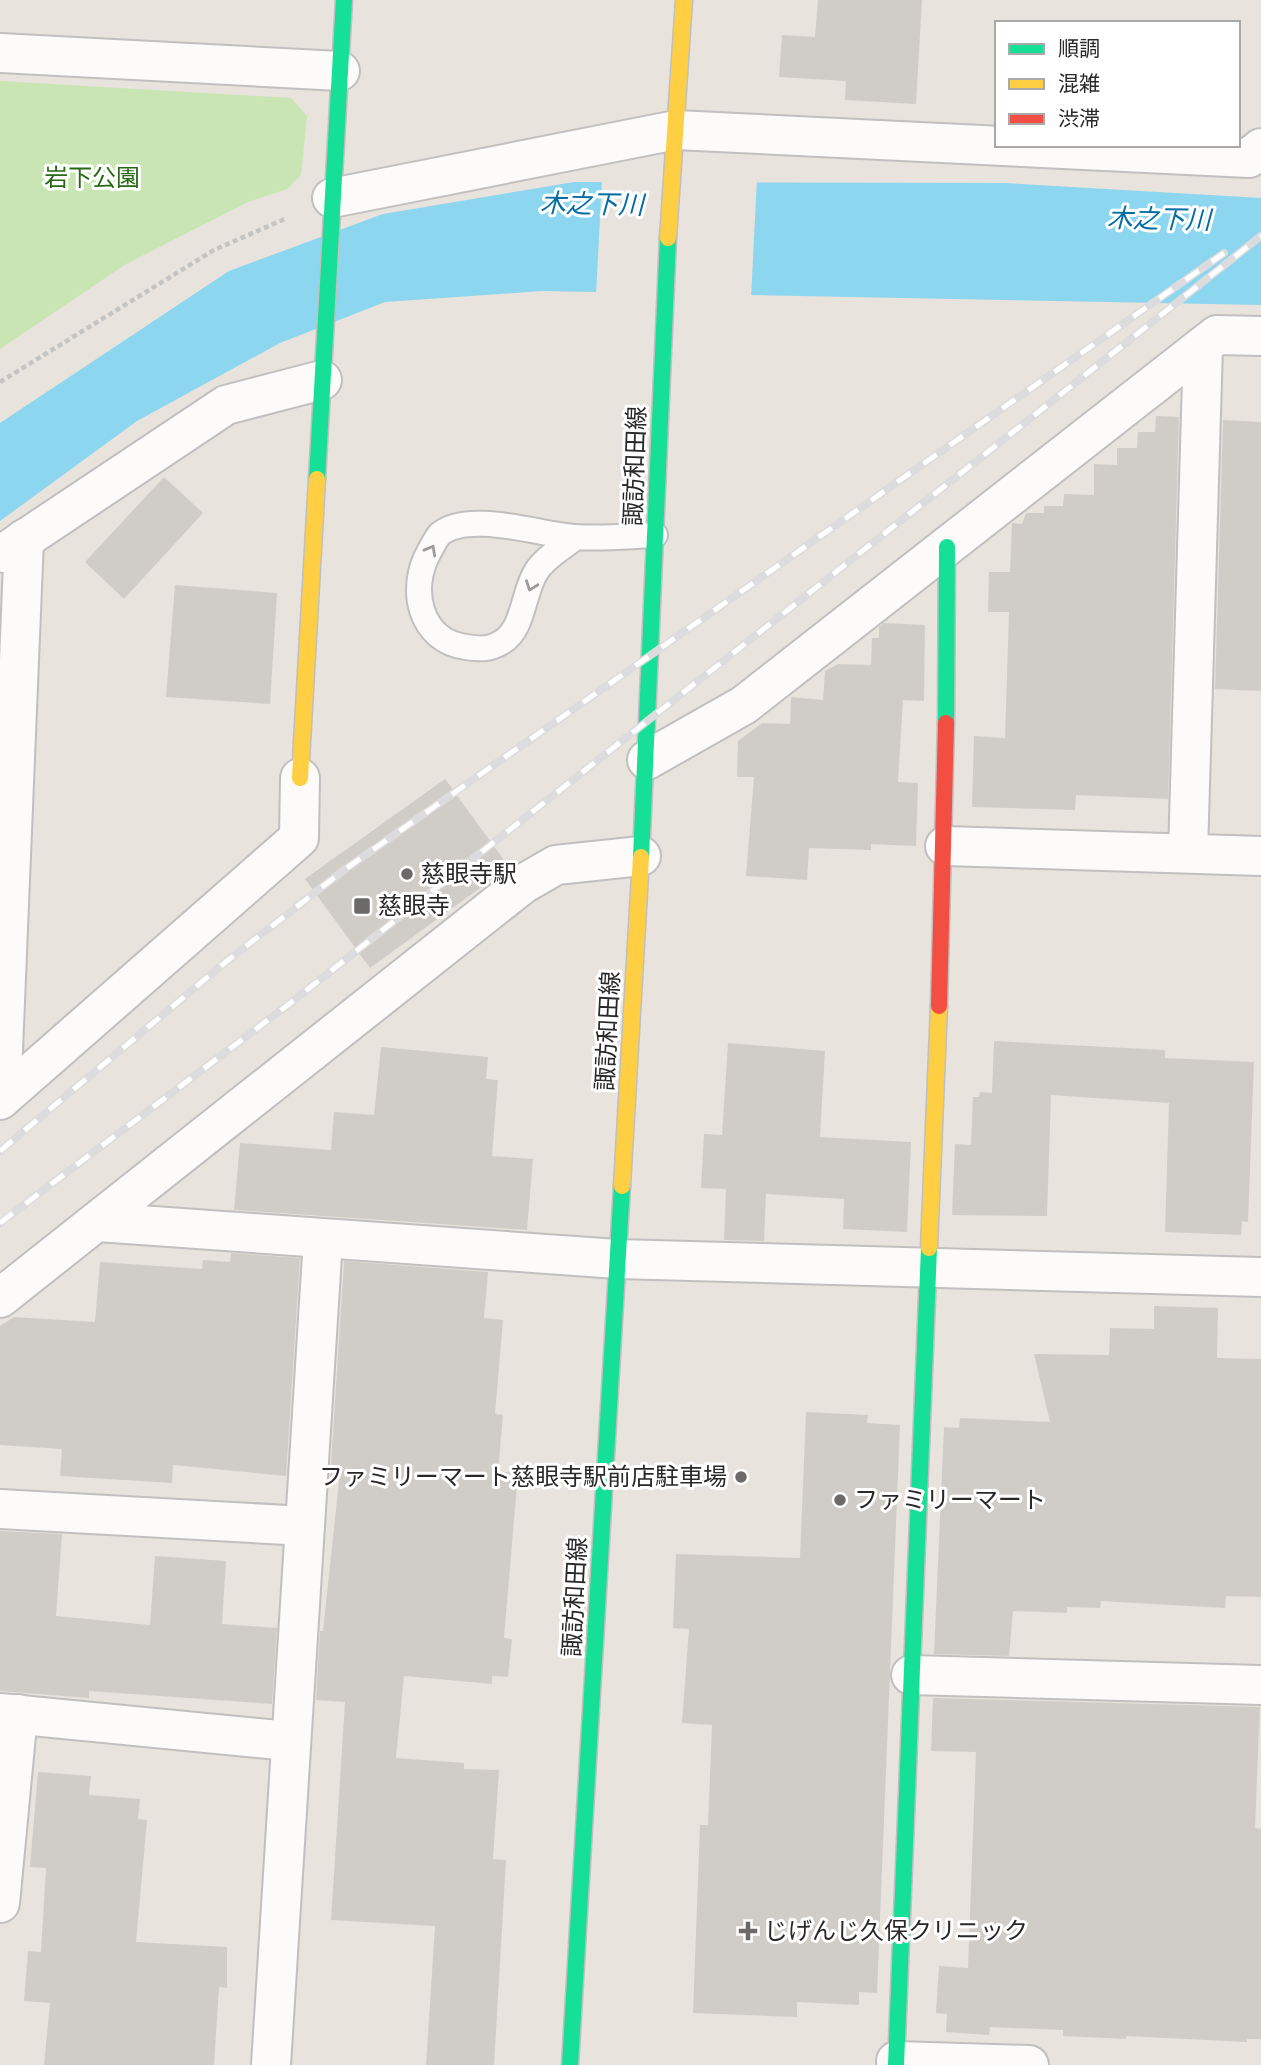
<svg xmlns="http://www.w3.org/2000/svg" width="1261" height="2065" viewBox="0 0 1261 2065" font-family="'Nunito Sans','Noto Sans JP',sans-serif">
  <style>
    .green { fill: #c9e5b3 }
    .water { fill: #8cd6ef }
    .pier { fill: #e8e3dd }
    .building { fill: #d0cdc9 }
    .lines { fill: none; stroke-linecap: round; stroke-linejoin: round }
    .lane-casing { stroke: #c1bfbf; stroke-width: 28 }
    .street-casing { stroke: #c1bfbf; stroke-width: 42 }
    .fast-casing { stroke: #c1bfbf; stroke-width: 19 }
    .slow-casing { stroke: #c1bfbf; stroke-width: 19 }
    .jam-casing { stroke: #c1bfbf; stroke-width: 19 }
    .path { stroke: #c4c4c3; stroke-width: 4.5; stroke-dasharray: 5 3.5; stroke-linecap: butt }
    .lane { stroke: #fcfbfa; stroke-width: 24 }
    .street { stroke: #fcfbfa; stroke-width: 38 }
    .fast { stroke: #16e098; stroke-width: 16 }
    .slow { stroke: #ffcf43; stroke-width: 16 }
    .jam { stroke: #f24e42; stroke-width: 16 }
    .rail-casing { stroke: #dcdcde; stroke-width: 8 }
    .rail { stroke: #fff; stroke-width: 5; stroke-dasharray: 16; stroke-linecap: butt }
    .oneway { stroke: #9d9c9c }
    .poi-dot { fill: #6c6a68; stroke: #fff; stroke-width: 2.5 }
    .labels { text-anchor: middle; stroke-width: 6; stroke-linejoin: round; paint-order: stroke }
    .park-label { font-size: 24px; fill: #276a14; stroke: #fff }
    .street-label { font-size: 24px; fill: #292929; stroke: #fff }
    .poi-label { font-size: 24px; fill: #292929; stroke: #fff; text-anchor: start }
    .water-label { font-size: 26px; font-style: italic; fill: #046da2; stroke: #fff }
  </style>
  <rect width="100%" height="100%" fill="#e8e3dd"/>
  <path class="green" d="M 0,81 L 291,98 L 307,116 L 301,175 L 287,189 L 248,202 L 126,264 L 0,349 Z"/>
  <path class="water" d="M 574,182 L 1005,183 L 1261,198 L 1261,305 L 542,291 L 385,302 L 280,343 L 137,421 L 0,521 L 0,423 L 229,271 L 383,214 Z"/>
  <path class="pier" d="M 602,179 L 757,179 L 751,298 L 596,295 Z"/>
  <g class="building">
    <path d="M 818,0 L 922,0 L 916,104 L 845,100 L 846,81 L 779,77 L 782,35 L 815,37 Z"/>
    <path d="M 1156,416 L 1179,417 L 1168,799 L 1076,795 L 1075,810 L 972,807 L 974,736 L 1005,738 L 1009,612 L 988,612 L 989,572 L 1010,572 L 1012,523 L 1022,524 L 1026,513 L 1044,513 L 1044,506 L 1063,506 L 1064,494 L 1094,495 L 1094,464 L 1117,465 L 1117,448 L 1137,448 L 1138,432 L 1155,432 Z"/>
    <path d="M 1223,420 L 1261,422 L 1261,691 L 1215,689 Z"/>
    <path d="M 164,477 L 203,513 L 124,599 L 85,562 Z"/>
    <path d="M 175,585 L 277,593 L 270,704 L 166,697 Z"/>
    <path d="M 884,623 L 925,625 L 924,701 L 903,700 L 898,782 L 918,783 L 916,846 L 871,844 L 871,850 L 809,848 L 807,880 L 746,876 L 754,777 L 737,777 L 738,741 L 762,723 L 790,724 L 791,697 L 823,700 L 825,671 L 838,664 L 871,665 L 872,638 L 879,638 L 879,627 Z"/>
    <path d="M 445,779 L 509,867 L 370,968 L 305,879 Z"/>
    <path d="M 994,1041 L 1165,1050 L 1165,1058 L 1254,1062 L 1248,1222 L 1242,1221 L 1241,1235 L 1165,1232 L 1169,1103 L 1051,1095 L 1047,1216 L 952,1215 L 955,1144 L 971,1145 L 973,1097 L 979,1097 L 980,1092 L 992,1093 Z"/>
    <path d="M 728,1043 L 825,1051 L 820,1137 L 911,1142 L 907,1232 L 843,1229 L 844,1199 L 766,1194 L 764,1241 L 724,1240 L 726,1189 L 701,1188 L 704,1134 L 722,1135 Z"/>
    <path d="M 381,1047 L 488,1057 L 486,1079 L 498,1080 L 492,1156 L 533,1159 L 527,1230 L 234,1210 L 240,1143 L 331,1150 L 334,1112 L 374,1115 Z"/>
    <path d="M 231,1253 L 300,1258 L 286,1476 L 173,1465 L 172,1483 L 60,1476 L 62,1449 L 0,1445 L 0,1326 L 14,1317 L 95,1322 L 100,1262 L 202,1269 L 203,1260 L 230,1262 Z"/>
    <path d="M 344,1261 L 488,1272 L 484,1318 L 503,1320 L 495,1414 L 503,1415 L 498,1471 L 518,1473 L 504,1638 L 512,1639 L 508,1677 L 492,1676 L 492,1684 L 404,1676 L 396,1758 L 464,1763 L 464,1769 L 499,1770 L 493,1859 L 506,1860 L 494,2065 L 426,2065 L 435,1926 L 331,1920 L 345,1702 L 316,1700 L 320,1631 L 323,1631 L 339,1481 L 330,1480 Z"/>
    <path d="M 1154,1306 L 1218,1308 L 1217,1358 L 1261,1359 L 1261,1597 L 1226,1596 L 1225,1608 L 1101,1601 L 1100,1608 L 1067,1607 L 1067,1613 L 1013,1611 L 1009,1656 L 934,1654 L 944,1427 L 959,1428 L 960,1418 L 1050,1422 L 1034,1354 L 1109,1355 L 1110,1328 L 1154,1329 Z"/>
    <path d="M 806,1412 L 868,1415 L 867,1423 L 900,1425 L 877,1993 L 859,1992 L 859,2005 L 797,2002 L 797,2017 L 693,2013 L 700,1825 L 708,1825 L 712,1725 L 682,1723 L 689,1629 L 673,1628 L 676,1554 L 800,1558 Z"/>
    <path d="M 0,1531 L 62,1534 L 56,1616 L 150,1625 L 155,1556 L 226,1561 L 222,1624 L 277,1628 L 272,1704 L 89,1691 L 89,1698 L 0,1691 Z"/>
    <path d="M 933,1698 L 1260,1707 L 1255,1828 L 1261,1829 L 1261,2039 L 1247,2039 L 1247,2042 L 1126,2036 L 1126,2039 L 1063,2036 L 1063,2030 L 990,2027 L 989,2035 L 946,2032 L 947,2014 L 936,2013 L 939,1966 L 968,1968 L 976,1752 L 931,1751 Z"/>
    <path d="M 38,1772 L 91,1776 L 89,1795 L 140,1799 L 138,1819 L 147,1820 L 136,1942 L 227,1947 L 227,1988 L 219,1987 L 214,2065 L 44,2065 L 50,2003 L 24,2001 L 28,1951 L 41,1952 L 46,1868 L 30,1867 Z"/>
  </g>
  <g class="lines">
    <defs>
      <path id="lane" d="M 576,537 C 564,547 544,558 536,572 C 523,592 524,629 502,642 C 489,650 480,649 466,647 C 420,641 408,589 429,552 C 432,547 436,538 440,534 C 469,510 541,535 576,537 C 602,539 629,536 655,535"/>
      <g id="street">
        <path d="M 0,53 L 340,71"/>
        <path d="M 332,198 L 676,130 L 1249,158 L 1261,148"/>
        <path d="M 4,553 L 226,405 L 322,380"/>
        <path d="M 647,760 L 744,705 L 1217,335 L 1261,336"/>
        <path d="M 945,846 L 1261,856"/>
        <path d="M 1188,853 L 1203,346"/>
        <path d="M 1,1099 L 24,539"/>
        <path d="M 0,1100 L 299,838 L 300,778"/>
        <path d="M 98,1222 L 617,1259 L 1261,1277"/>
        <path d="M 0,1298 L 523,884 L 556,865 L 641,856"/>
        <path d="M 0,1509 L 305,1526"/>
        <path d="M 911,1675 L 1261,1685"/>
        <path d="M 0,1713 L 289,1741"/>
        <path d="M 0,1903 L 18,1714"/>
        <path d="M 896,2061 L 1029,2065"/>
        <path d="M 271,2065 L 323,1239"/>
      </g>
      <g id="fast">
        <path d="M 317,479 L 344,0"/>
        <path d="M 946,723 L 947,547"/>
        <path d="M 641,857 L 668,238"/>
        <path d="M 570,2065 L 622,1186"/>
        <path d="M 896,2065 L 929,1248"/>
      </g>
      <g id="slow">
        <path d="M 668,238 L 684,0"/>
        <path d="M 300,778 L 317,479"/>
        <path d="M 622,1186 L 641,857"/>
        <path d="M 929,1248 L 939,1006"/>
      </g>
      <path id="jam" d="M 939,1006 L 946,723"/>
    </defs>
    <use href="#lane" class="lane-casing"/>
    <use href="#street" class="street-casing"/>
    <use href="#fast" class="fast-casing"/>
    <use href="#slow" class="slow-casing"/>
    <use href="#jam" class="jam-casing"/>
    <path class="path" d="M 0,382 L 214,250 L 287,218"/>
    <use href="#lane" class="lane"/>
    <use href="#street" class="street"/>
    <use href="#fast" class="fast"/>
    <use href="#slow" class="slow"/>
    <use href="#jam" class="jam"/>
    <defs>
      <g id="rail">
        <path d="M 0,1151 L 227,961 L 344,870 L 1224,253"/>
        <path d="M 0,1223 L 293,1001 L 1261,236"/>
      </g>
    </defs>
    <use href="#rail" class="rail-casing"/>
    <use href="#rail" class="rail"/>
  </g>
  <defs><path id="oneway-chevron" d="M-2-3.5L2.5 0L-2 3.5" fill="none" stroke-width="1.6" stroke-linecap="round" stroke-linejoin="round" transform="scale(1.75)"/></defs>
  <g class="oneway">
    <use href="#oneway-chevron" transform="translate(431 550) rotate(-61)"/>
    <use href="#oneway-chevron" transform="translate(531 586) rotate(110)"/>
  </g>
  <g class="poi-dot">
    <circle cx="407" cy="874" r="7"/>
    <rect x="353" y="897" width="18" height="18" rx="3.5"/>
    <circle cx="741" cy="1477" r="7"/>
    <circle cx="840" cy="1500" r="7"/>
    <path d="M744.5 1920.5h7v7h7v7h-7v7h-7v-7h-7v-7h7z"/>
  </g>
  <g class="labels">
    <g class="park-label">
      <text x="92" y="186">岩下公園</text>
    </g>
    <g class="street-label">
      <text transform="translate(635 466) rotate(-88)" y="8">諏訪和田線</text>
      <text transform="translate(608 1031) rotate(-87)" y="8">諏訪和田線</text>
      <text transform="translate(575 1597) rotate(-87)" y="8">諏訪和田線</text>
    </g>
    <g class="poi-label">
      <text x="421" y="882">慈眼寺駅</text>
      <text x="378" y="914">慈眼寺</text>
      <text x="727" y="1485" text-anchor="end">ファミリーマート慈眼寺駅前店駐車場</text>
      <text x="854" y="1508">ファミリーマート</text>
      <text x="764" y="1939">じげんじ久保クリニック</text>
    </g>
    <g class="water-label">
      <text transform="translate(592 204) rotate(1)" y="9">木之下川</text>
      <text transform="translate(1159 219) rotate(1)" y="9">木之下川</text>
    </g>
  </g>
  <rect x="995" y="21" width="245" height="126" fill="#ffffff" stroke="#a9a9a9" stroke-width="2"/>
  <rect x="1009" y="44" width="35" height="10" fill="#16e098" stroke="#a9a9a9" stroke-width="2"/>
  <text x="1058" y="56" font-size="21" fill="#292929">順調</text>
  <rect x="1009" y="79" width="35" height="10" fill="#ffcf43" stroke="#a9a9a9" stroke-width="2"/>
  <text x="1058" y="91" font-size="21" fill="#292929">混雑</text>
  <rect x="1009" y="114" width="35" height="10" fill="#f24e42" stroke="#a9a9a9" stroke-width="2"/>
  <text x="1058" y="126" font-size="21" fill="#292929">渋滞</text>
</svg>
